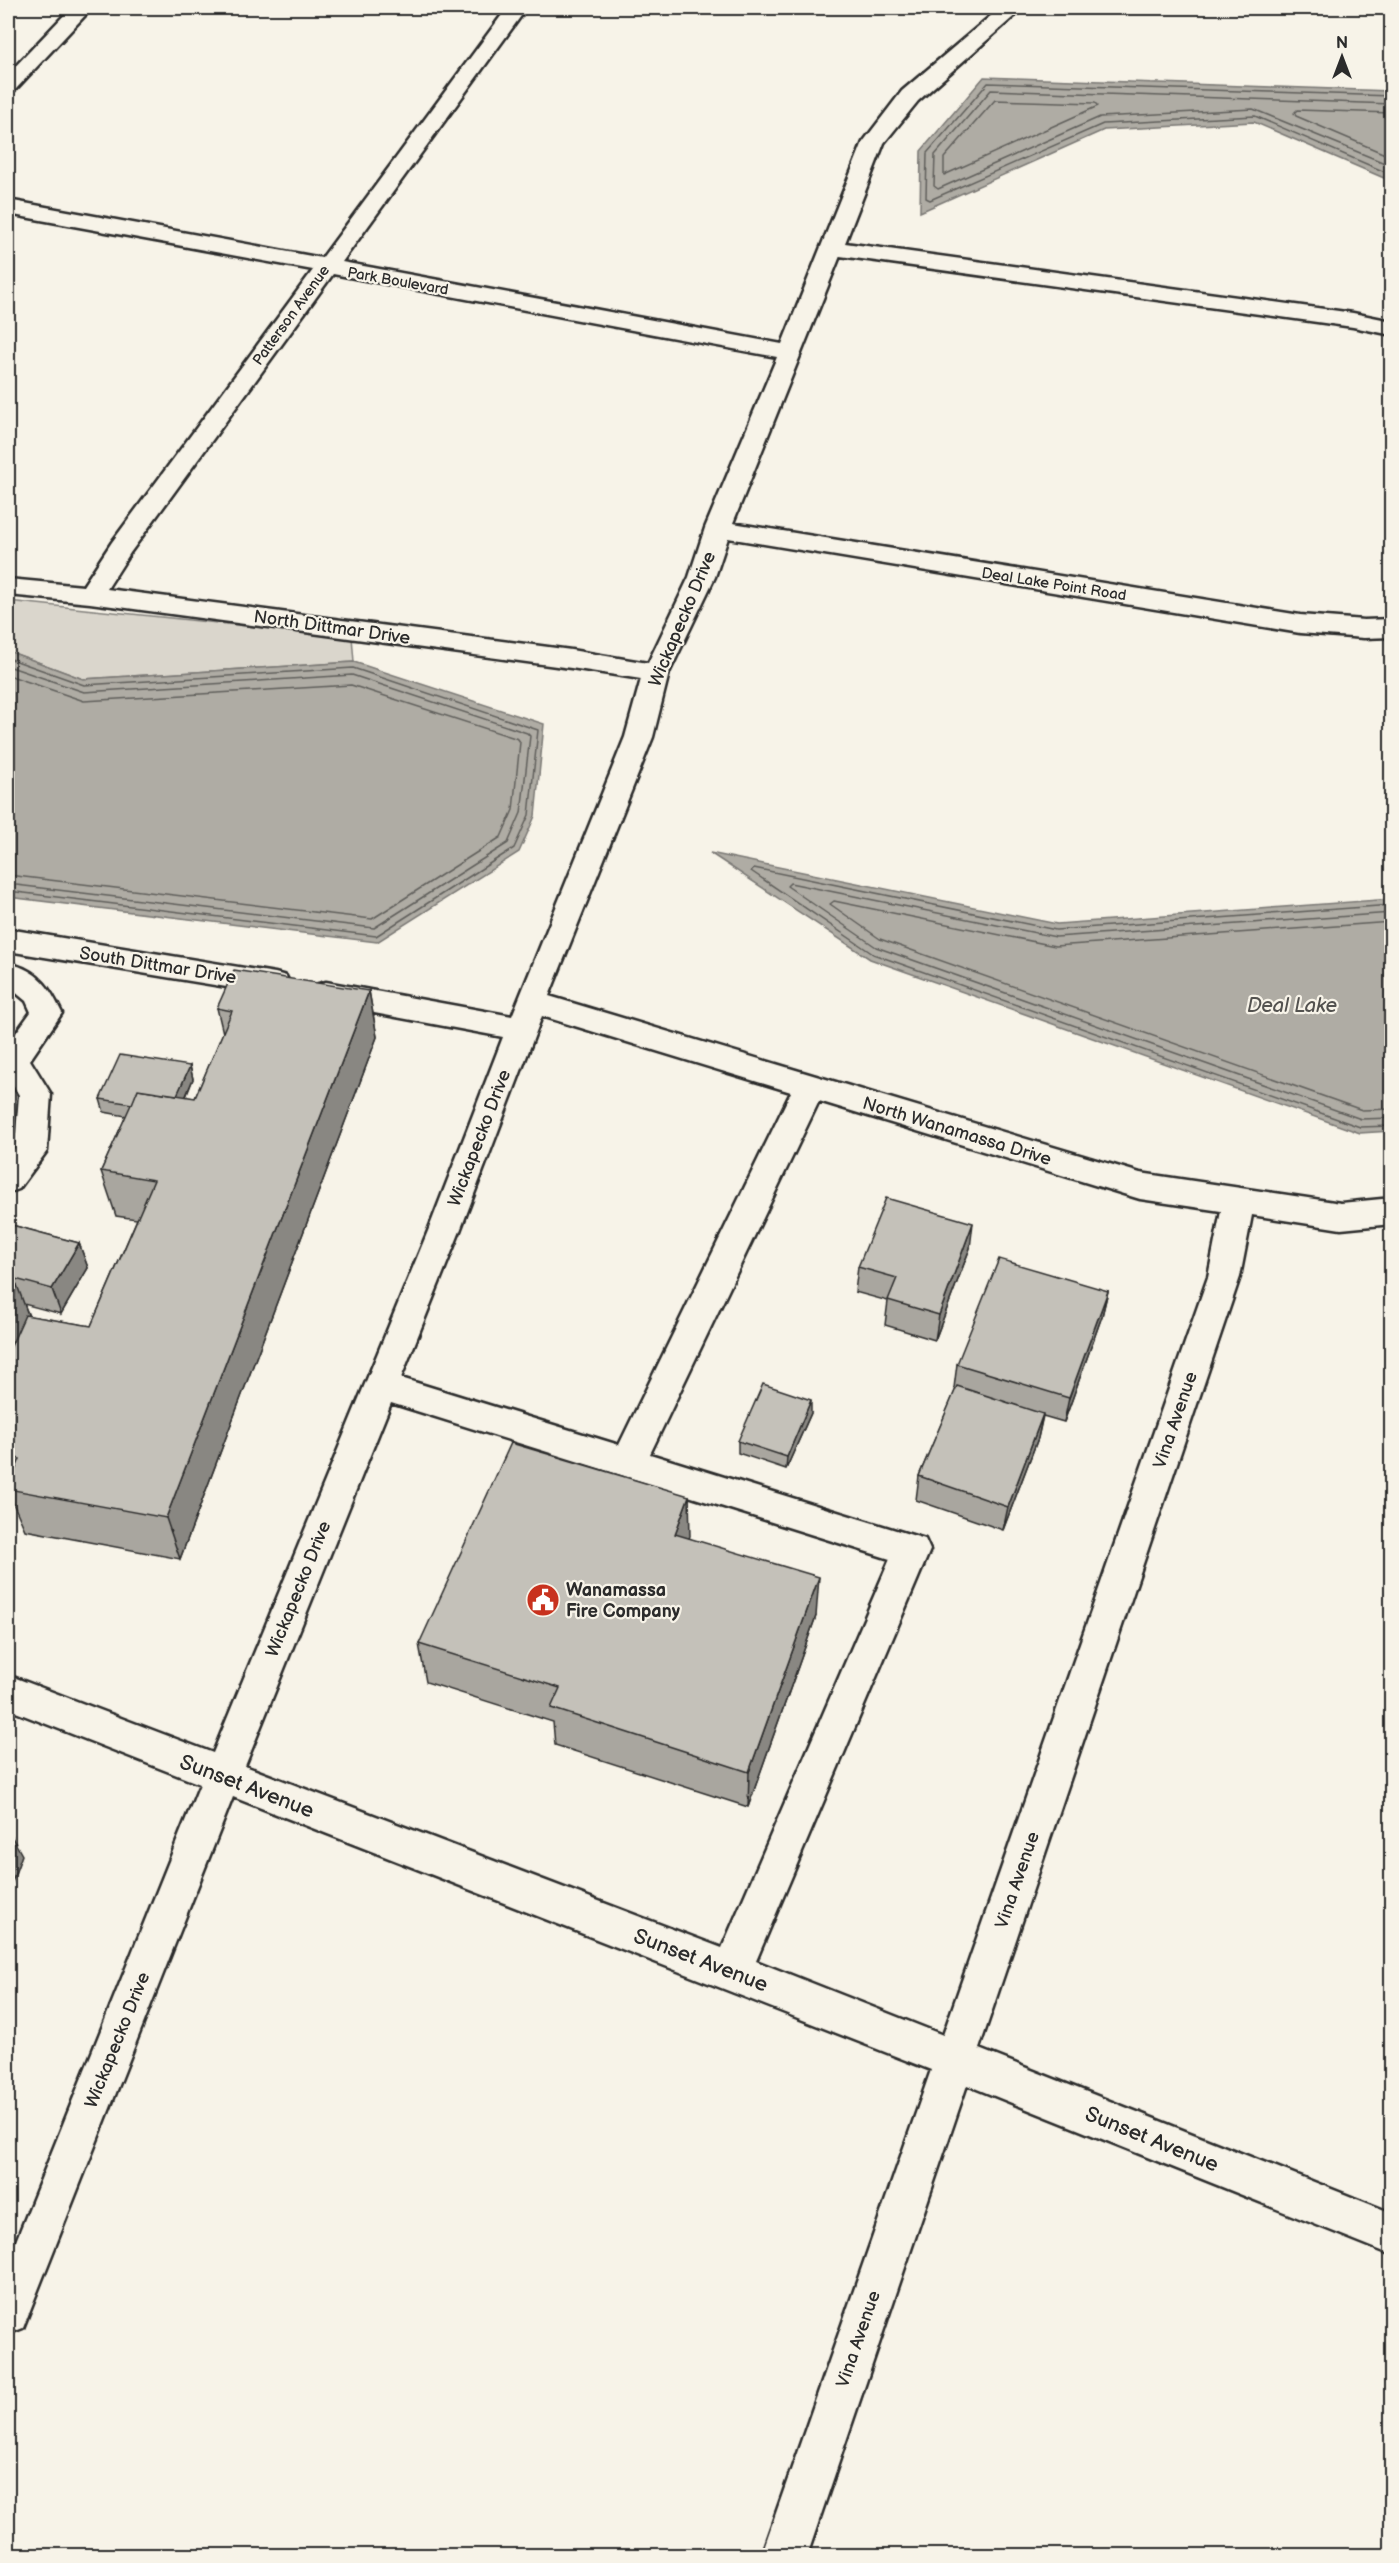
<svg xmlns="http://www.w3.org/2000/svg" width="1399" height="2563" viewBox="0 0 1399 2563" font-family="'Balsamiq Sans',sans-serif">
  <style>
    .green { fill: #dad6cc; stroke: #82807c; stroke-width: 1.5 }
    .water { fill: #afaca4; stroke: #7a7874; stroke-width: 1.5 }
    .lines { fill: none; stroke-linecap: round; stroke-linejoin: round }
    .shore { stroke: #605f5b; stroke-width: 1.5 }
    .minor-casing { stroke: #2b2b2b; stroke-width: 5 }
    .minor { fill: #f7f3e8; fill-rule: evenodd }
    .wall { fill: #a9a69f; stroke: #2b2b2b; stroke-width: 1.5 }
    .shaded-wall { fill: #898782; stroke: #2b2b2b; stroke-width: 1.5 }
    .building { fill: #c4c1b9; stroke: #2b2b2b; stroke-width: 1.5 }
    .labels { text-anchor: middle; stroke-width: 4.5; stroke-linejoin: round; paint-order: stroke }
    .far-street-label { font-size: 15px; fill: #2b2b2b; stroke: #f7f3e8 }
    .street-label { font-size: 18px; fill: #2b2b2b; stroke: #f7f3e8 }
    .poi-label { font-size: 18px; font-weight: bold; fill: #2b2b2b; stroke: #f7f3e8; text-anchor: start }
    .water-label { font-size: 20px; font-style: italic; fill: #53524f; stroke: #f7f3e8 }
    .near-street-label { font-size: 21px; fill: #2b2b2b; stroke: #f7f3e8 }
  </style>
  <rect width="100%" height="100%" fill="#f7f3e8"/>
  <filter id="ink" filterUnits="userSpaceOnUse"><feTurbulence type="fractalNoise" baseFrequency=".0167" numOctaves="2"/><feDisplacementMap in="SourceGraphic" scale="12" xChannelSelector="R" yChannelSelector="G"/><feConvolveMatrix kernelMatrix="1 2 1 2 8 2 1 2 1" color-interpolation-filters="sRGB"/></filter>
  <g filter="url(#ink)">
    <path class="green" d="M 8,601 L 352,637 L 354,662 L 83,679 L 8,651 Z"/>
    <g class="water">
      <path d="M 984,77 L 1391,91 L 1391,181 L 1254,122 L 1104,130 L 920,212 L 921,151 Z"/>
      <path d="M 8,651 L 83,679 L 354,662 L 544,724 L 535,816 L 519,852 L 377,942 L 8,897 Z"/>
      <path d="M 710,853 L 1057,924 L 1391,899 L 1391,1131 L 1360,1133 L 870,959 Z"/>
    </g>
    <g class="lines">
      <g class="shore">
        <path d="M 1392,96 L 988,83 L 927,153 L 926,198 L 930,200 L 1103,124 L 1255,116 L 1392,175"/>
        <path d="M 995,100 L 1095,103 L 1098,106 L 944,175 L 944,158 Z"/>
        <path d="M 1392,104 L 991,90 L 935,155 L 934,186 L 938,189 L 1100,117 L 1253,109 L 1392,166"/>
        <path d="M 1392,113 L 1297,110 L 1294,113 L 1296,116 L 1392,157"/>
        <path d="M 8,658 L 84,685 L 353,668 L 538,730 L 529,815 L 514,848 L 376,936 L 8,891"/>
        <path d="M 8,666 L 84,692 L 352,675 L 527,733 L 530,736 L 521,813 L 508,843 L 374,928 L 8,884"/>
        <path d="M 8,675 L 84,701 L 351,685 L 518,739 L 520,742 L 513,810 L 501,837 L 372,919 L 8,875"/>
        <path d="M 1392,905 L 1056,930 L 754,868 L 751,871 L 873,954 L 1360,1127 L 1392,1126"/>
        <path d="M 1392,913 L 1056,937 L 790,883 L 787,886 L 876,947 L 1361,1119 L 1392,1118"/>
        <path d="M 1392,922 L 1055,946 L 834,901 L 830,904 L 880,939 L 1362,1110 L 1392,1109"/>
      </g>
      <defs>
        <g id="minor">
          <path d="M 71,8 L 92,8 L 15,90 L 8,92 L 8,74 Z"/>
          <path d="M 507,8 L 526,9 L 342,262 L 782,344 L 863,142 L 902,91 L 1000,8 L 1022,8 L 1019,12 L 918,101 L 884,143 L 845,243 L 1353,313 L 1392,321 L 1392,335 L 1353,327 L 840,256 L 733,523 L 1300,615 L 1364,620 L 1392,619 L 1392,637 L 1364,638 L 1300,633 L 728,538 L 715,577 L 669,673 L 653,737 L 549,996 L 1140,1173 L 1341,1203 L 1392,1198 L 1392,1224 L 1341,1229 L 1252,1215 L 1240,1277 L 979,2049 L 1392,2213 L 1392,2255 L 967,2085 L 807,2556 L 761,2556 L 931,2070 L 233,1797 L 23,2328 L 8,2334 L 8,2261 L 200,1784 L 8,1709 L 8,1675 L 213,1753 L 428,1231 L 503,1037 L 326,1004 L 315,1001 L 311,993 L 315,985 L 326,982 L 512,1016 L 625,737 L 641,679 L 571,668 L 90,603 L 8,595 L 8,579 L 83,586 L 112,542 L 313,270 L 8,214 L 8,200 L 322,258 ZM 333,274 L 777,357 L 705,528 L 689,577 L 648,663 L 571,650 L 107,589 L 130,553 ZM 542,1016 L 791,1092 L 619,1445 L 401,1378 L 460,1231 ZM 819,1101 L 1140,1199 L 1221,1211 L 1208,1277 L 943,2035 L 756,1961 L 930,1550 L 925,1539 L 650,1454 ZM 391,1403 L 890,1559 L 722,1948 L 245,1766 Z"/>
          <path d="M 8,929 L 275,973 L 286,976 L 290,984 L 286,992 L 275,995 L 8,951 Z"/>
          <path d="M 15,965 C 41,973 51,990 62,1013 L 30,1060 L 51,1094 L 47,1151 L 19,1189 L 8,1193 L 8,1158 L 15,1148 L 19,1095 L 8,1077 L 8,1044 L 31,1012 L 26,1001 L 8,986 L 8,967 Z"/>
        </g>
      </defs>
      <use href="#minor" class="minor-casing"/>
      <use href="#minor" class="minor"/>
    </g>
    <g class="wall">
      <path d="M 369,991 L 377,1037 L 180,1559 L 25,1530 L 9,1494 L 8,1494 L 8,1224 L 79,1243 L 88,1268 L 61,1314 L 24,1304 L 29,1316 L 91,1326 L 137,1219 L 116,1216 L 101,1171 L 126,1116 L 104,1112 L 100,1099 L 190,1066 L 193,1079 L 186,1097 L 195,1098 L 223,1033 L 217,1008 Z"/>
      <path d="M 970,1248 L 935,1340 L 885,1325 L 888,1301 L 855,1292 L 858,1267 Z"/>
      <path d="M 1108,1291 L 1102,1316 L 1064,1422 L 1043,1416 L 1038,1438 L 1003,1530 L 916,1500 L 919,1476 L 956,1389 L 954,1388 L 957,1364 Z"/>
      <path d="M 811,1413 L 786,1469 L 738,1453 L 738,1441 Z"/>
      <path d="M 689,1496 L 689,1538 L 816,1616 L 748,1807 L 555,1745 L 553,1722 L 426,1682 L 419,1644 Z"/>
    </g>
    <g class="shaded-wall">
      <path d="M 369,991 L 377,1037 L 180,1559 L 166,1518 Z"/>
      <path d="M 190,1066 L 193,1079 L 174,1124 L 170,1110 Z"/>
      <path d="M 973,1223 L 970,1248 L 935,1340 L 939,1315 Z"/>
      <path d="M 79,1243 L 88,1268 L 61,1314 L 52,1289 Z"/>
      <path d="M 17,1285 L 30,1320 L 8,1367 L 8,1304 Z"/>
      <path d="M 1108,1291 L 1102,1316 L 1064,1422 L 1069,1398 Z"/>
      <path d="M 811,1400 L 811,1413 L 786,1469 L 787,1457 Z"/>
      <path d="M 1043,1414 L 1038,1438 L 1003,1530 L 1008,1507 Z"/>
      <path d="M 689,1496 L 690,1536 L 676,1574 L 675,1534 Z"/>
      <path d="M 819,1577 L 816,1616 L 748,1807 L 749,1772 Z"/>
      <path d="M 8,1830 L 22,1855 L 8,1893 Z"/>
    </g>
    <g class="building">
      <path d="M 234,970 L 369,991 L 166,1518 L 8,1489 L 8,1487 L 20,1459 L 8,1456 L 8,1353 L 25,1315 L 91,1326 L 154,1180 L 101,1171 L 138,1089 L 195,1098 L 232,1011 L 217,1008 Z"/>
      <path d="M 120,1055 L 190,1066 L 177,1095 L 138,1089 L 132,1104 L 100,1099 Z"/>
      <path d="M 886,1198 L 973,1223 L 939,1315 L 888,1300 L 897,1278 L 858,1267 Z"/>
      <path d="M 8,1224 L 79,1243 L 52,1289 L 8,1277 Z"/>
      <path d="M 999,1259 L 1108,1291 L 1069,1398 L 957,1364 Z"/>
      <path d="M 8,1283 L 17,1285 L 8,1304 Z"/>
      <path d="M 763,1384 L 811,1400 L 787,1457 L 738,1441 Z"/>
      <path d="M 957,1386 L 1043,1414 L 1008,1507 L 919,1476 Z"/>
      <path d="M 511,1443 L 689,1496 L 675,1534 L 819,1577 L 749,1772 L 551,1708 L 560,1688 L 419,1644 Z"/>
    </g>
  </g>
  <defs>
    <symbol id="civic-disc" viewBox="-11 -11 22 22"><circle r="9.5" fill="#c8321e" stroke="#f7f3e8"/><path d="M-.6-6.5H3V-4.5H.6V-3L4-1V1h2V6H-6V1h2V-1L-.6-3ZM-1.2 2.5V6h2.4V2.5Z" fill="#fff"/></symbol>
  </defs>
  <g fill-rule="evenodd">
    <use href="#civic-disc" x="524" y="1581" width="38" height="38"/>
  </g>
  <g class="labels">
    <g class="far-street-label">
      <text transform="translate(398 281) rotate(10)" y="5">Park Boulevard</text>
      <text transform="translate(291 315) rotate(-54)" y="5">Patterson Avenue</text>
      <text transform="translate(1054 584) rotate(9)" y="5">Deal Lake Point Road</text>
    </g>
    <g class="street-label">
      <text transform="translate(682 619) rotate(-67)" y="6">Wickapecko Drive</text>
      <text transform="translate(332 627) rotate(8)" y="6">North Dittmar Drive</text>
      <text transform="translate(158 965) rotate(9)" y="6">South Dittmar Drive</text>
      <text transform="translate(957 1131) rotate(17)" y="6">North Wanamassa Drive</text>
      <text transform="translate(479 1138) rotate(-69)" y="6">Wickapecko Drive</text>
      <text transform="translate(1175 1420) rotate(-71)" y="6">Vina Avenue</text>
      <text transform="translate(298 1589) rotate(-68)" y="6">Wickapecko Drive</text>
      <text transform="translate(1017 1880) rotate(-71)" y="6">Vina Avenue</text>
      <text transform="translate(117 2040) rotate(-68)" y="6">Wickapecko Drive</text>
      <text transform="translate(858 2339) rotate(-71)" y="6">Vina Avenue</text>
    </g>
    <g class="poi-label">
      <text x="566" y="1596">Wanamassa<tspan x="566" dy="21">Fire Company</tspan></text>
    </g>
    <g class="water-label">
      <text x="1292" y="1012">Deal Lake</text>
    </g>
    <g class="near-street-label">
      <text transform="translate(247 1786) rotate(21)" y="7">Sunset Avenue</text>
      <text transform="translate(701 1960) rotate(21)" y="7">Sunset Avenue</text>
      <text transform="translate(1152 2139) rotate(22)" y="7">Sunset Avenue</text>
    </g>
  </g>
  <rect width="1399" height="2563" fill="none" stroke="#f7f3e8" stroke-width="30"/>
  <rect x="15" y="15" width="1369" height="2533" fill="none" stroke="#2b2b2b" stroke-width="2" filter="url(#ink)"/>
  <g transform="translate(1342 57)" stroke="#f7f3e8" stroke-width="4.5" paint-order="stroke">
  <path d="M0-4.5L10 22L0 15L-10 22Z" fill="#2b2b2b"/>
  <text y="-9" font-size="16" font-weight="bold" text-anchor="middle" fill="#2b2b2b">N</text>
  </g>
</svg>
